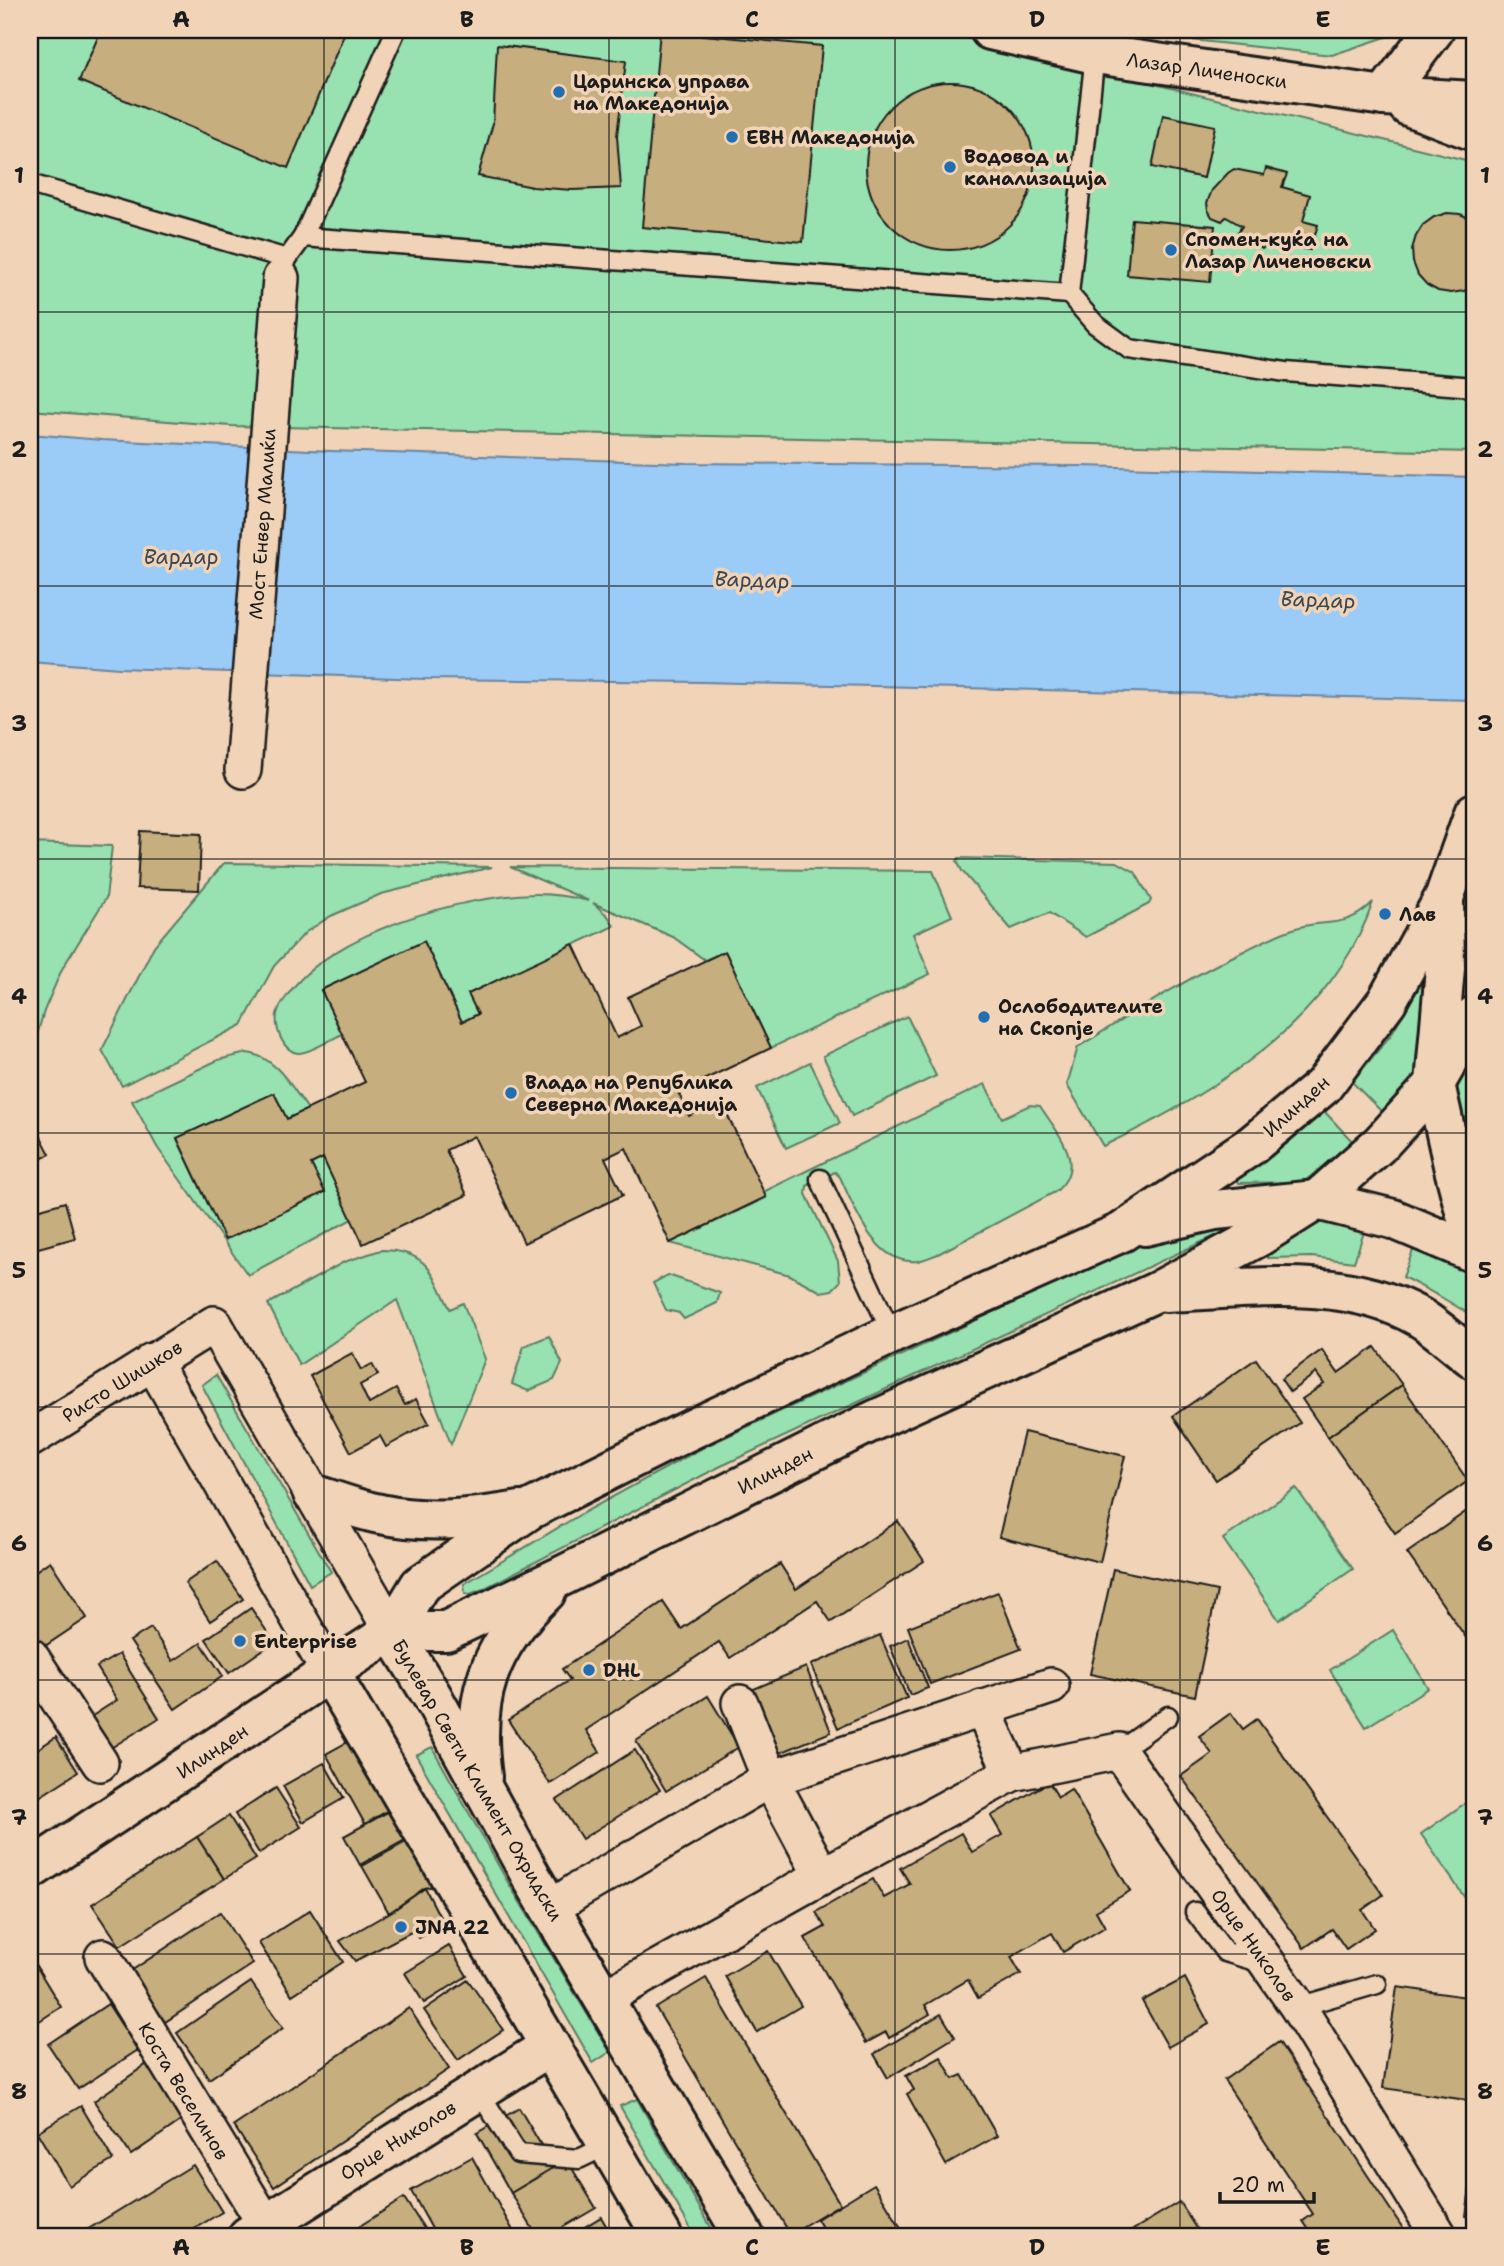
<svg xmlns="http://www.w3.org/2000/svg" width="1504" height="2266" viewBox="0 0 1504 2266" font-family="'Shantell Sans',sans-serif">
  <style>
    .green { fill: #98e1b0; stroke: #5a7e66; stroke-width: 2 }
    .water { fill: #9bcbf7; stroke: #68859f; stroke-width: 2 }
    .building { fill: #c6ae7e; stroke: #1c1c1c; stroke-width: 2 }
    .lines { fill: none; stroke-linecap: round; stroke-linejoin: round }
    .lane-casing { stroke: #1c1c1c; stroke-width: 23 }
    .street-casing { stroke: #1c1c1c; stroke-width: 40 }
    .secondary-casing { stroke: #1c1c1c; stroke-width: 44 }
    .lane { stroke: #f1d3b7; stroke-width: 18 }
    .street { stroke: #f1d3b7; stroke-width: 35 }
    .secondary { stroke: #f1d3b7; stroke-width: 38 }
    .grid { fill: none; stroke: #1c1c1c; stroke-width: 2; stroke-opacity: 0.55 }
    .poi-dot { fill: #1f6fb2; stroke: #f1d3b7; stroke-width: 2.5 }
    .labels { text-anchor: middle; stroke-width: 7; stroke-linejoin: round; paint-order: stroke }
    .street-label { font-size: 19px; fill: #1c1c1c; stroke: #f1d3b7 }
    .poi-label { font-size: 19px; font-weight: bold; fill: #1c1c1c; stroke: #f1d3b7; text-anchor: start }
    .water-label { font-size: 21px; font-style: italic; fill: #3c4853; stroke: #f1d3b7 }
    .neatline { fill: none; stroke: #1c1c1c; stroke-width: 2.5 }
    .grid-label { font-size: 23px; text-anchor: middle; font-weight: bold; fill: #1c1c1c }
  </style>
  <rect width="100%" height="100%" fill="#f1d3b7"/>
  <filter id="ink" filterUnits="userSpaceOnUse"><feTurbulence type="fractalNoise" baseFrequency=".0143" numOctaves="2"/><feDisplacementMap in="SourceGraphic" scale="14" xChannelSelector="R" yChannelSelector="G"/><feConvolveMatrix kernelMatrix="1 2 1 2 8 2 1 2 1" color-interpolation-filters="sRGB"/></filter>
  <g filter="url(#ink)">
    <g class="green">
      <path d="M 30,30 L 933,30 L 1474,162 L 1474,452 L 231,426 L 30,410 Z"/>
      <path d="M 1099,30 L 1407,30 L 1332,55 Z"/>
      <path d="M 30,843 L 112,846 L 106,898 L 62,969 L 44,1011 L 30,1059 Z"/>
      <path d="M 959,858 L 1117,862 L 1135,872 L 1151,900 L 1149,904 L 1086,937 L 1049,913 L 1011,929 L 962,871 L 957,861 Z"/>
      <path d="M 224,863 L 492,867 L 381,894 L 331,916 L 306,932 L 274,966 L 242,1025 L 122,1086 L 102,1050 L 154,946 Z"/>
      <path d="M 510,867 L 933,871 L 952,916 L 913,934 L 930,974 L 771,1048 L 725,951 L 705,960 L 673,937 L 593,903 L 608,916 L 614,926 L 469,994 L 478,1014 L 462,1022 L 424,942 L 321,990 L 342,1034 C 332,1039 308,1054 298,1053 C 282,1051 275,1028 277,1014 C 279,1007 283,1001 287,996 C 330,932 463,895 537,894 C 555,894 572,897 589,901 Z"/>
      <path d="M 1373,902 C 1333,1021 1211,1095 1103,1146 L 1067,1085 L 1078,1047 C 1133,1013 1187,978 1246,950 C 1260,943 1275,935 1290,930 C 1324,917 1344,932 1373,902 Z"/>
      <path d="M 1474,914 L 1474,975 L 1469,985 L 1462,982 L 1461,954 Z"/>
      <path d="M 1425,978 L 1425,1063 L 1382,1112 L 1352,1082 L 1390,1036 Z"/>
      <path d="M 907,1016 L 936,1076 L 852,1116 L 823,1056 Z"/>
      <path d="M 1474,1041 L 1474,1132 L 1462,1134 L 1455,1078 Z"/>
      <path d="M 247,1053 C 276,1056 292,1088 308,1109 L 287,1119 L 274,1093 L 177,1139 L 225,1239 L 324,1192 L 311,1164 L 323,1158 L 352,1219 L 248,1275 L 157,1147 L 132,1101 L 218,1060 Z"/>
      <path d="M 810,1062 L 840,1123 L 786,1148 L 757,1088 Z"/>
      <path d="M 985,1084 L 1002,1118 L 1030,1105 L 1040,1106 C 1058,1134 1088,1165 1055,1192 L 938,1254 C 932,1256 924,1260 917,1261 C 875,1266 854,1207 840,1177 L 835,1172 L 807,1186 L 806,1194 L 838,1261 L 840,1282 L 832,1290 L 821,1292 L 790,1275 L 670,1243 L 766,1198 L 763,1192 Z"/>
      <path d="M 1324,1111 L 1352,1141 L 1304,1182 L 1239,1183 L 1236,1177 L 1282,1146 Z"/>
      <path d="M 1315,1214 L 1367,1223 L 1354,1262 L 1312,1257 L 1268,1258 L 1266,1249 Z"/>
      <path d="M 1194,1224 L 1234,1227 L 719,1467 L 483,1589 L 470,1594 L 465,1593 L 464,1584 L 581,1514 L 706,1446 L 1140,1244 Z"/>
      <path d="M 1417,1240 C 1464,1265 1474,1260 1474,1317 L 1441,1297 L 1403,1277 Z"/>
      <path d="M 381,1250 C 427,1250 433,1273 450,1309 L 463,1303 L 485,1359 L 451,1444 L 397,1300 L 299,1365 L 268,1304 L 344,1262 Z"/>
      <path d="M 668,1275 L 720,1293 L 717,1303 L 684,1319 L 679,1313 L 666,1310 L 653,1283 Z"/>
      <path d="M 549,1336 L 562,1363 L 554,1380 L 528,1391 L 512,1384 L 524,1346 Z"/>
      <path d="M 216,1375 L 331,1572 L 310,1585 L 202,1385 Z"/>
      <path d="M 1296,1488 L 1353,1569 L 1279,1620 L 1223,1539 Z"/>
      <path d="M 1393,1630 L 1428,1688 L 1366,1727 L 1330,1670 Z"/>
      <path d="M 432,1747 L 506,1879 L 610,2052 L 593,2063 L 416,1755 Z"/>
      <path d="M 1474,1797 L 1474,1911 L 1421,1834 Z"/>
      <path d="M 637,2099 L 716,2236 L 695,2236 L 620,2106 Z"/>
    </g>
    <path class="water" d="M 30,434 L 102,440 L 331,451 L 686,463 L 1082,466 L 1474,477 L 1474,700 L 702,682 L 424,679 L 119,668 L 30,661 Z"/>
    <g class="building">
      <path d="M 101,30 L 346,30 L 288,168 L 79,81 Z"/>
      <path d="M 660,31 L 822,46 L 803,242 L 642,227 Z"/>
      <path d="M 497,45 L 626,61 L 617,136 L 621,188 L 572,190 L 533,187 L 478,176 L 493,123 Z"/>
      <circle cx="950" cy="166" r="84"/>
      <path d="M 1163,115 L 1215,126 L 1204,178 L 1152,167 Z"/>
      <path d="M 1266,168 L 1287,174 L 1282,187 L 1310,195 L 1303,221 L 1318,225 L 1310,250 L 1270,242 L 1262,249 L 1238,232 L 1242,226 L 1226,217 L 1222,221 L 1212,217 L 1208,210 L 1207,203 L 1212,190 L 1228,173 L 1234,169 L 1264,175 Z"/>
      <path d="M 1447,213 L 1460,214 L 1474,220 L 1474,286 L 1464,291 L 1451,293 L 1438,291 L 1427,285 L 1418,275 L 1413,262 L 1412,249 L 1416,236 L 1423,225 L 1434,217 Z"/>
      <path d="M 1132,219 L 1215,226 L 1210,282 L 1127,275 Z"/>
      <path d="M 140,831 L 201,834 L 199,890 L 137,888 Z"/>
      <path d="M 424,941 L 462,1022 L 478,1014 L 468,994 L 573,944 L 617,1038 L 641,1026 L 628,997 L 725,951 L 771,1048 L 678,1092 L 689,1116 L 721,1101 L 766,1197 L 670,1243 L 626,1148 L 605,1158 L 623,1195 L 524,1243 L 474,1136 L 446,1150 L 467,1195 L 363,1244 L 323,1158 L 311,1164 L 325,1192 L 225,1240 L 177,1138 L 274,1093 L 287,1119 L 365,1082 L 321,990 Z"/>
      <path d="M 30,1116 L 50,1154 L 30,1165 Z"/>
      <path d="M 65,1202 L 75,1238 L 31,1250 L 30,1212 Z"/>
      <path d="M 1375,1347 L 1402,1385 L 1328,1437 L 1302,1399 L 1324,1384 L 1316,1373 L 1290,1392 L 1281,1379 L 1322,1350 L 1338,1373 Z"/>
      <path d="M 352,1353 L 361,1370 L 372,1364 L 378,1375 L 360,1385 L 369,1404 L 396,1389 L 405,1405 L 416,1399 L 429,1423 L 386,1447 L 380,1436 L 351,1452 L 310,1376 Z"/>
      <path d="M 1256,1359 L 1300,1423 L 1216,1480 L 1173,1416 Z"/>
      <path d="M 1402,1385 L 1468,1481 L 1395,1533 L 1328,1437 Z"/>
      <path d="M 1024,1432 L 1125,1456 L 1100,1562 L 999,1537 Z"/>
      <path d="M 1474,1506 L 1474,1649 L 1407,1553 Z"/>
      <path d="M 898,1521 L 924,1561 L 831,1622 L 817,1601 L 730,1658 L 719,1642 L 586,1730 L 600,1752 L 550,1784 L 508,1720 L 570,1680 L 562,1669 L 663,1602 L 681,1629 L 780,1564 L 796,1589 Z"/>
      <path d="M 50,1561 L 87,1618 L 42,1648 L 30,1630 L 30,1575 Z"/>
      <path d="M 217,1561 L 243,1599 L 210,1621 L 185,1583 Z"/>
      <path d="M 1113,1569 L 1217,1591 L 1195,1696 L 1090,1674 Z"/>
      <path d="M 998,1592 L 1021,1649 L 930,1684 L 908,1627 Z"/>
      <path d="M 251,1608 L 274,1642 L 229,1673 L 206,1639 Z"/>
      <path d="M 151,1628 L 173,1661 L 201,1643 L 223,1676 L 175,1709 L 130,1641 Z"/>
      <path d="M 880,1635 L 907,1698 L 838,1728 L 811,1665 Z"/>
      <path d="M 908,1638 L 928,1688 L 910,1695 L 890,1646 Z"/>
      <path d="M 119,1654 L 159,1718 L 106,1751 L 86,1720 L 117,1700 L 97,1667 Z"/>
      <path d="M 806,1667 L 831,1732 L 775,1755 L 749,1691 Z"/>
      <path d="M 708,1696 L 739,1747 L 666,1791 L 636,1741 Z"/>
      <path d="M 1231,1713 L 1243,1729 L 1257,1719 L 1383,1895 L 1362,1910 L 1375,1929 L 1346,1949 L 1332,1929 L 1304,1948 L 1181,1776 L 1212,1754 L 1199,1736 Z"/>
      <path d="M 56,1737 L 78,1772 L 30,1803 L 30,1754 Z"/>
      <path d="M 351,1740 L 390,1809 L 365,1824 L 326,1754 Z"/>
      <path d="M 635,1750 L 660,1790 L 582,1839 L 557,1800 Z"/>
      <path d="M 324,1763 L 344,1798 L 303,1822 L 283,1786 Z"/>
      <path d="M 1049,1782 L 1058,1797 L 1071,1789 L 1130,1891 L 1096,1911 L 1105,1927 L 1063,1952 L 1052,1933 L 1011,1957 L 1021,1974 L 978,1998 L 968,1980 L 925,2005 L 930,2014 L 889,2038 L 886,2032 L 866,2043 L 805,1938 L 825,1927 L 816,1912 L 873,1879 L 884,1898 L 910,1884 L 900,1868 L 961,1833 L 972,1852 L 1002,1835 L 991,1816 Z"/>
      <path d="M 276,1788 L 301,1827 L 259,1853 L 235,1814 Z"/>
      <path d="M 393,1809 L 409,1838 L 360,1865 L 344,1836 Z"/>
      <path d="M 229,1816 L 256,1859 L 224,1879 L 197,1837 Z"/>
      <path d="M 197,1837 L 224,1879 L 120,1946 L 92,1904 Z"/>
      <path d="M 413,1838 L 438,1885 L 425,1888 L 389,1913 L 362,1866 Z"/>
      <path d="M 425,1888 L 443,1923 L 419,1938 L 413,1931 L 355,1961 L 340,1941 L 394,1910 Z"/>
      <path d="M 310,1910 L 343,1962 L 292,1995 L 259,1943 Z"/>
      <path d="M 220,1912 L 253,1964 L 165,2022 L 131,1971 Z"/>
      <path d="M 449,1946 L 467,1976 L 424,2003 L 405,1973 Z"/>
      <path d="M 768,1951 L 801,2006 L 757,2032 L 725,1976 Z"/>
      <path d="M 30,1956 L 61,2007 L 30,2027 Z"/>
      <path d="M 706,1978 L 840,2204 L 790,2234 L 656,2008 Z"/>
      <path d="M 1185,1978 L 1209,2024 L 1168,2047 L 1142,2001 Z"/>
      <path d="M 468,1980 L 503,2030 L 458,2060 L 424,2010 Z"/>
      <path d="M 251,1982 L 283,2028 L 209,2079 L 177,2033 Z"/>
      <path d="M 1397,1987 L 1474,1998 L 1474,2101 L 1383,2088 Z"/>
      <path d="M 108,2004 L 138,2050 L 78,2089 L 48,2044 Z"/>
      <path d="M 409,2008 L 449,2069 L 274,2187 L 234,2126 Z"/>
      <path d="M 941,2014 L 955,2037 L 888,2078 L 874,2054 Z"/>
      <path d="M 1279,2042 L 1408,2236 L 1313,2236 L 1303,2221 L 1313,2214 L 1224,2080 Z"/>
      <path d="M 941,2057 L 953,2079 L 962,2075 L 997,2136 L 946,2165 L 907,2094 L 914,2090 L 906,2076 Z"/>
      <path d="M 147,2064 L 185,2118 L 131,2155 L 94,2101 Z"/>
      <path d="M 81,2106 L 113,2160 L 69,2186 L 37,2132 Z"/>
      <path d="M 519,2108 L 554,2167 L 511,2193 L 477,2133 Z"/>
      <path d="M 472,2157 L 516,2236 L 436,2236 L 411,2191 Z"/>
      <path d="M 1474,2158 L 1474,2218 L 1466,2216 Z"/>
      <path d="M 567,2160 L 596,2208 L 548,2236 L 537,2236 L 511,2193 Z"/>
      <path d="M 193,2165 L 222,2212 L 182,2236 L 77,2236 Z"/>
      <path d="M 874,2184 L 906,2236 L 827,2236 L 817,2219 Z"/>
      <path d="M 404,2198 L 429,2236 L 359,2236 L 355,2229 Z"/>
      <path d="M 1179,2202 L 1201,2236 L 1123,2236 Z"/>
      <path d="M 601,2217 L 612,2236 L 570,2236 Z"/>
    </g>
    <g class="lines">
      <defs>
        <g id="lane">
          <path d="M 30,184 L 287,259"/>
          <path d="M 303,237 L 1069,294 L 1095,324 L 1129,349 L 1286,372 L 1474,387"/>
          <path d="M 281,278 L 287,259 L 303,237 L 396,30"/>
          <path d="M 1069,294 L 1095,54"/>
          <path d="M 820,1179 L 892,1334"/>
          <path d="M 1119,1751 L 1168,1716"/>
          <path d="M 1195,1912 L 1225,1952 L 1262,1963"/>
          <path d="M 1298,2007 L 1377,1984"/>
          <path d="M 478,2090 L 518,2154 L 579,2159 L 608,2145"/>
        </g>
        <g id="street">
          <path d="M 243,770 L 281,278"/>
          <path d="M 152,1361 L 330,1673"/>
          <path d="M 30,1439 L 214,1324 L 392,1631"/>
          <path d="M 30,1656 L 100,1763"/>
          <path d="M 740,1703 L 770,1779 L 822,1876"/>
          <path d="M 982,1708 L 1012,1773"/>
          <path d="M 552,1908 L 577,1891 L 770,1779 L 1051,1686"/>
          <path d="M 103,1957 L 266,2225"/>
          <path d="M 604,1998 L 822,1876 L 1012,1773 L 1119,1751 L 1298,2007 L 1439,2236"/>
        </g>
        <g id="secondary">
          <path d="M 990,30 L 1095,54 L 1384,96 L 1474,101"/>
          <path d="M 1384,96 L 1434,30"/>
          <path d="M 1408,106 L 1474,131"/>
          <path d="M 1444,900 L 1445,968 L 1435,1084 L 1453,1165 L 1474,1245"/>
          <path d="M 1145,1226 L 1215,1210 L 1317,1200 L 1393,1219 L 1474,1253"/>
          <path d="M 1166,1292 C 1249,1289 1343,1274 1419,1317 C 1438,1328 1456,1346 1474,1359"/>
          <path d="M 313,1494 C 335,1501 358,1510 380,1514 C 427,1524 474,1519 520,1511"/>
          <path d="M 392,1631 L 446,1631 L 562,1576 L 873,1421 L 1156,1292 L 1260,1236 L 1317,1200 L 1380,1144 L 1435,1084 L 1474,1016"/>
          <path d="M 392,1631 L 432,1696 L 532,1878 L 744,2236"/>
          <path d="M 330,1673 L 662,2236"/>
          <path d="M 482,1777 C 471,1698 488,1647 546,1592"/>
          <path d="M 30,1870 L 392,1631 L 420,1585 L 529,1510 L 671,1439 L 892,1334 L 1122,1232 L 1252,1145 L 1323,1086 L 1387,1001 L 1444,898 L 1474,813"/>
          <path d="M 248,2236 L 550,2046"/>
        </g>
      </defs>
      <use href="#lane" class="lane-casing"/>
      <use href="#street" class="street-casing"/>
      <use href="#secondary" class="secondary-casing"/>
      <use href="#lane" class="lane"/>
      <use href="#street" class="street"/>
      <use href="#secondary" class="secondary"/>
    </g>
  </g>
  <path class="grid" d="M 324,30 L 324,2236M 609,30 L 609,2236M 895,30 L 895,2236M 1180,30 L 1180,2236M 30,312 L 1474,312M 30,586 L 1474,586M 30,859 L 1474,859M 30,1133 L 1474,1133M 30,1407 L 1474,1407M 30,1680 L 1474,1680M 30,1954 L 1474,1954"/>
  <g class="poi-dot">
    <circle cx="559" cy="92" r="7"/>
    <circle cx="732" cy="137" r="7"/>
    <circle cx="950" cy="167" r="7"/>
    <circle cx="1171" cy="250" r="7"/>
    <circle cx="1385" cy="914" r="7"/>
    <circle cx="984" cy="1017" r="7"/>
    <circle cx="511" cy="1093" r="7"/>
    <circle cx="240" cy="1641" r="7"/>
    <circle cx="589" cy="1670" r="7"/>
    <circle cx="401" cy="1927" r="7"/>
  </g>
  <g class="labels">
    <g class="street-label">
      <text transform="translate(1207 70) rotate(8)" y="7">Лазар Личеноски</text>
      <text transform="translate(262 524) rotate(-86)" y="7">Мост Енвер Малиќи</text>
      <text transform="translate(1296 1106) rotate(-42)" y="7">Илинден</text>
      <text transform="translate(122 1381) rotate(-32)" y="7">Ристо Шишков</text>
      <text transform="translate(775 1470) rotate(-27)" y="7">Илинден</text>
      <text transform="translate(212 1751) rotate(-34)" y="7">Илинден</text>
      <text transform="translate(478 1780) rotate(60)" y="7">Булевар Свети Климент Охридски</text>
      <text transform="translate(1254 1945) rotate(55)" y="7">Орце Николов</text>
      <text transform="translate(184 2091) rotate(59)" y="7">Коста Веселинов</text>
      <text transform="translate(398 2140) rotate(-32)" y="7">Орце Николов</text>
    </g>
    <g class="poi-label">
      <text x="573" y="88">Царинска управа<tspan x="573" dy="22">на Македонија</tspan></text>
      <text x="746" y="144">ЕВН Македонија</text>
      <text x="964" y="163">Водовод и<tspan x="964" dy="22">канализација</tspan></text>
      <text x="1185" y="246">Спомен-куќа на<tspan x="1185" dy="22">Лазар Личеновски</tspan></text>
      <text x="1399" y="921">Лав</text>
      <text x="998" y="1013">Ослободителите<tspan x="998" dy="22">на Скопје</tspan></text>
      <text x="525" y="1089">Влада на Република<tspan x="525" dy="22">Северна Македонија</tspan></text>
      <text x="254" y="1648">Enterprise</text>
      <text x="603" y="1677">DHL</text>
      <text x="415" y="1934">JNA 22</text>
    </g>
    <g class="water-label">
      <text x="181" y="564">Вардар</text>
      <text transform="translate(752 580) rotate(2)" y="7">Вардар</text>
      <text transform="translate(1318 600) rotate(2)" y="7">Вардар</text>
    </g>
  </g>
  <rect width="1504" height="2266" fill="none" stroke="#f1d3b7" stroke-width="77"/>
  <path d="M1220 2192v10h94v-10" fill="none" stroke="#1c1c1c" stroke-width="3.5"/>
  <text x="1231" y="2192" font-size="21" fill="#1c1c1c" stroke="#f1d3b7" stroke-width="5" paint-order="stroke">20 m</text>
  <rect x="38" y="38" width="1428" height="2190" class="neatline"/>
  <g class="grid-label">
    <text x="181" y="27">A</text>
    <text x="467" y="27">B</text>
    <text x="752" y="27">C</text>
    <text x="1037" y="27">D</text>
    <text x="1323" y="27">E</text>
    <text x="19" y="183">1</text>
    <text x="1485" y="183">1</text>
    <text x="19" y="457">2</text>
    <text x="1485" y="457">2</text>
    <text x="19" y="731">3</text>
    <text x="1485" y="731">3</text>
    <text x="19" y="1004">4</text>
    <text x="1485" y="1004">4</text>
    <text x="19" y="1278">5</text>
    <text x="1485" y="1278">5</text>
    <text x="19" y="1551">6</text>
    <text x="1485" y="1551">6</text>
    <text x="19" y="1825">7</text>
    <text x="1485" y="1825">7</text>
    <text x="19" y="2099">8</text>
    <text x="1485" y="2099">8</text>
    <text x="181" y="2255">A</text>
    <text x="467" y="2255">B</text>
    <text x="752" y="2255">C</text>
    <text x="1037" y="2255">D</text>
    <text x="1323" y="2255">E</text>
  </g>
</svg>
